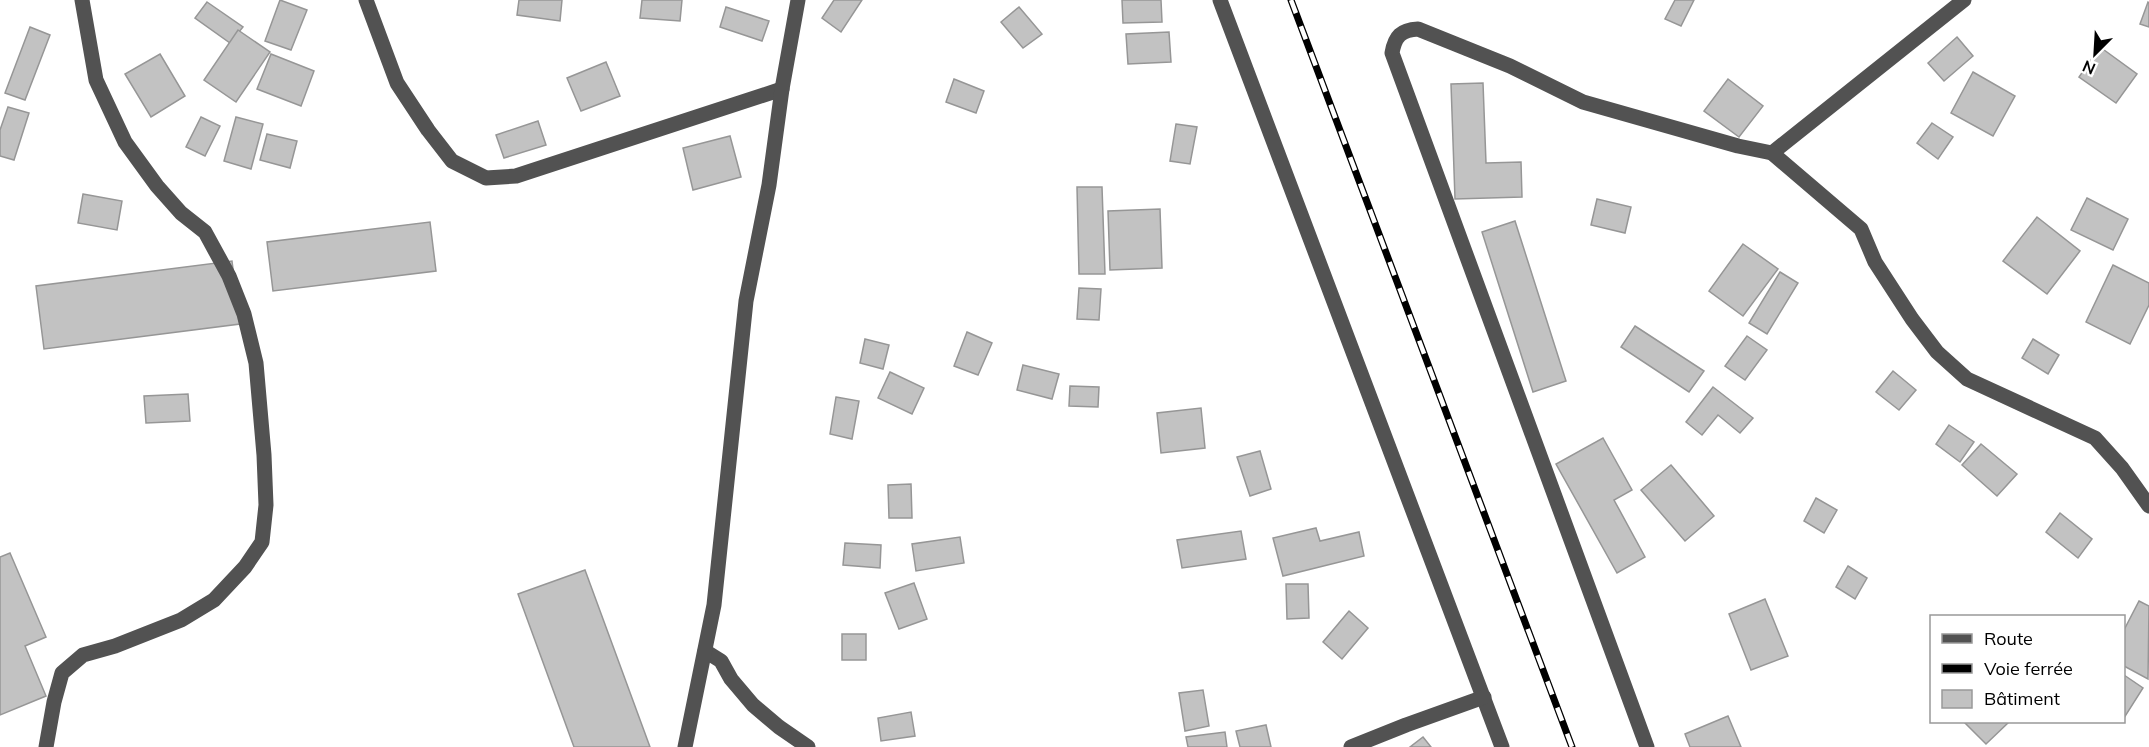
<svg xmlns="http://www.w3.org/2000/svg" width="2149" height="747" viewBox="0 0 2149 747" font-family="Mulish,sans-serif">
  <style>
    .building { fill: #c2c2c2; stroke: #969696; stroke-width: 1.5 }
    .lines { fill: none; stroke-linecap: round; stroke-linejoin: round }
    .minor { stroke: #525252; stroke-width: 15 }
    .rail-casing { stroke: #000; stroke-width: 7 }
    .rail { stroke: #fff; stroke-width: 4.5; stroke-dasharray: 14; stroke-linecap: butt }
  </style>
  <rect width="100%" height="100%" fill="#fff"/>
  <g class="building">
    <path d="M 280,0 L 307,10 L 291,50 L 265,41 Z"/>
    <path d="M 519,0 L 562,0 L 560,21 L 517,15 Z"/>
    <path d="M 642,0 L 682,0 L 680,21 L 640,18 Z"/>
    <path d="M 834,0 L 862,0 L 841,32 L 822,18 Z"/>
    <path d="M 1122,0 L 1161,0 L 1162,22 L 1123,23 Z"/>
    <path d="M 1675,0 L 1694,0 L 1681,26 L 1665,19 Z"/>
    <path d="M 207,2 L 243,27 L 230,43 L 195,18 Z"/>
    <path d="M 2148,2 L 2149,3 L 2149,27 L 2140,24 Z"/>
    <path d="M 726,7 L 769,21 L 762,41 L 720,27 Z"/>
    <path d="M 1019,7 L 1042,34 L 1023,48 L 1001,22 Z"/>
    <path d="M 30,27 L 50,35 L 25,100 L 5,93 Z"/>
    <path d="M 238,30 L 270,52 L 236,102 L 204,80 Z"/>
    <path d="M 1169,32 L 1171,62 L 1128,64 L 1126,34 Z"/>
    <path d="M 1957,37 L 1973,56 L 1944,81 L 1928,63 Z"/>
    <path d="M 2100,47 L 2137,74 L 2116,103 L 2079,77 Z"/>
    <path d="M 160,54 L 185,96 L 151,117 L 125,74 Z"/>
    <path d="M 271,54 L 314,71 L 301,106 L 257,89 Z"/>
    <path d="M 606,62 L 620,96 L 581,111 L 567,78 Z"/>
    <path d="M 1973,72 L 2015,96 L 1993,136 L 1951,113 Z"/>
    <path d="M 954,79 L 984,91 L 976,113 L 946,102 Z"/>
    <path d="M 1728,79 L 1763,106 L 1739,137 L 1704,111 Z"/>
    <path d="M 1483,83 L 1486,163 L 1521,162 L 1522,197 L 1455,199 L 1451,84 Z"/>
    <path d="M 8,107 L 29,113 L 14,160 L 0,156 L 0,130 Z"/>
    <path d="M 201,117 L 220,126 L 205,156 L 186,147 Z"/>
    <path d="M 236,117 L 263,124 L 251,169 L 224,161 Z"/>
    <path d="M 538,121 L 546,145 L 504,158 L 496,135 Z"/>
    <path d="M 1932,123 L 1953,137 L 1938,159 L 1917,143 Z"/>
    <path d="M 1176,124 L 1197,127 L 1190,164 L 1170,161 Z"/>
    <path d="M 267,134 L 297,141 L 290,168 L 260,160 Z"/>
    <path d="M 730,136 L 741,177 L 693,190 L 683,148 Z"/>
    <path d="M 1077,187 L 1102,187 L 1105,274 L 1079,274 Z"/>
    <path d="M 83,194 L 122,201 L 117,230 L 78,223 Z"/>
    <path d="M 2087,198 L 2128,219 L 2113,250 L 2071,230 Z"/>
    <path d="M 1597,199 L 1631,207 L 1625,233 L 1591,225 Z"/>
    <path d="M 1160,209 L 1162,268 L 1110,270 L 1108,211 Z"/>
    <path d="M 2037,217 L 2080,251 L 2047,294 L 2003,261 Z"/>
    <path d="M 1515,221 L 1566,381 L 1533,392 L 1482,232 Z"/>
    <path d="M 430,222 L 436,271 L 273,291 L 267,242 Z"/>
    <path d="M 1743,244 L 1778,269 L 1743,316 L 1709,291 Z"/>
    <path d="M 232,261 L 240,324 L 44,349 L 36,286 Z"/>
    <path d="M 2113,265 L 2149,283 L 2149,305 L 2130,344 L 2086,322 Z"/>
    <path d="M 1780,272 L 1798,283 L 1767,334 L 1749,323 Z"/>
    <path d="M 1079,288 L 1101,289 L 1099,320 L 1077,319 Z"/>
    <path d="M 1635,326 L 1704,371 L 1689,392 L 1621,347 Z"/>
    <path d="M 967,332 L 992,343 L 978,375 L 954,366 Z"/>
    <path d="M 1747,336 L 1767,350 L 1745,380 L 1725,366 Z"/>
    <path d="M 865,339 L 889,345 L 883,369 L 860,363 Z"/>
    <path d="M 2033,339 L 2059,355 L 2048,374 L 2022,358 Z"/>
    <path d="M 1023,365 L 1059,374 L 1052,399 L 1017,390 Z"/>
    <path d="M 1893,371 L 1916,390 L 1899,410 L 1876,392 Z"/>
    <path d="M 890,372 L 924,388 L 912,414 L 878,398 Z"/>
    <path d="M 1070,386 L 1099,387 L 1098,407 L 1069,406 Z"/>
    <path d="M 1713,387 L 1753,418 L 1740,433 L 1718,415 L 1702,435 L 1686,422 Z"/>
    <path d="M 188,394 L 190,421 L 146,423 L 144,396 Z"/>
    <path d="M 836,397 L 859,401 L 852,439 L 830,434 Z"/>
    <path d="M 1201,408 L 1205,448 L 1161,453 L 1157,413 Z"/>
    <path d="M 1949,425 L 1974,442 L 1960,462 L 1936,444 Z"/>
    <path d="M 1603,438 L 1632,490 L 1614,500 L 1645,557 L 1617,573 L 1556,464 Z"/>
    <path d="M 1981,444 L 2017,474 L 1997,496 L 1962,465 Z"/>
    <path d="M 1260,451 L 1271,489 L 1250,496 L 1237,457 Z"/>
    <path d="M 1671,465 L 1714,516 L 1685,541 L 1641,490 Z"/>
    <path d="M 911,484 L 912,518 L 889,518 L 888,485 Z"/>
    <path d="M 1816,498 L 1837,510 L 1824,533 L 1804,521 Z"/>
    <path d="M 2060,513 L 2092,539 L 2078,558 L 2046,532 Z"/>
    <path d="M 1316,528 L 1320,541 L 1359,532 L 1364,556 L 1283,576 L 1273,538 Z"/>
    <path d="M 1241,531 L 1246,559 L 1182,568 L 1177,540 Z"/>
    <path d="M 960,537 L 964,563 L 916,571 L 912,544 Z"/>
    <path d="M 845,543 L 881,545 L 880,568 L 843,565 Z"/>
    <path d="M 10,553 L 46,637 L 25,646 L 46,696 L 0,715 L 0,557 Z"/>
    <path d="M 1848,566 L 1867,578 L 1855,599 L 1836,587 Z"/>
    <path d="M 585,570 L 650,747 L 574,747 L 518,594 Z"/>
    <path d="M 914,583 L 927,619 L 899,629 L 885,593 Z"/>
    <path d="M 1286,584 L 1308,584 L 1309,618 L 1287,619 Z"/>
    <path d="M 1765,599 L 1788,656 L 1751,670 L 1729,614 Z"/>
    <path d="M 2139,601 L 2149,606 L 2148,679 L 2124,666 L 2124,630 Z"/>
    <path d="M 1349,611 L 1368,628 L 1342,659 L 1323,642 Z"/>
    <rect x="842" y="634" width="24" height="26"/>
    <path d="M 2124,675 L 2143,688 L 2124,718 Z"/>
    <path d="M 1203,690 L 1209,726 L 1185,731 L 1179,693 Z"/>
    <path d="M 911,712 L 915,736 L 881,741 L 878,718 Z"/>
    <path d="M 1728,716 L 1741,747 L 1690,747 L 1685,734 Z"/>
    <path d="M 1964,722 L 2009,722 L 1986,744 Z"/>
    <path d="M 1266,725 L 1271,747 L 1240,747 L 1236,731 Z"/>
    <path d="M 1225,732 L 1227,747 L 1188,747 L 1186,737 Z"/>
    <path d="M 1423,737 L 1431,747 L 1410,747 Z"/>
  </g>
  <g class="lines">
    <g class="minor">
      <path d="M 366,0 L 397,83 L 428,130 L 452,161 L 486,178 L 516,176 L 782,89"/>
      <path d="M 1220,0 L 1502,747"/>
      <path d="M 1772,153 L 1964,0"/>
      <path d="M 705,651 L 721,661 L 731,679 L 753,705 L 779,727 L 808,747"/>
      <path d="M 46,747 L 54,702 L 62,673 L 83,655 L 115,646 L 181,620 L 214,600 L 245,567 L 262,542 L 266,505 L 264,455 L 256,363 L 244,314 L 229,276 L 205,232 L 181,213 L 157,186 L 125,142 L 96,80 L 82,0"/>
      <path d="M 685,747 L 714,605 L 746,301 L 769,185 L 782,89 L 798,0"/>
      <path d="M 1351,747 L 1406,725 L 1484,697"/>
      <path d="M 1647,747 L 1392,53 C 1395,36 1401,30 1418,29 L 1510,66 L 1583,102 L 1738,146 L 1772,153 L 1861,229 L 1875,262 L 1912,319 L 1937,352 L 1967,379 L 2095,438 L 2122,468 L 2149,506"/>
    </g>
    <defs>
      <path id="rail" d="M 1291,0 L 1572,747"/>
    </defs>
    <use href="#rail" class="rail-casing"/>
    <use href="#rail" class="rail"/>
  </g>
  <rect x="1930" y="615" width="195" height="108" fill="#ffffff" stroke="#999999" stroke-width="1.5"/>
  <rect x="1942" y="634" width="30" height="9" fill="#525252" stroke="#999999" stroke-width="1.5"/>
  <text x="1984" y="645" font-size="18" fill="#000000">Route</text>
  <rect x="1942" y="664" width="30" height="9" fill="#000000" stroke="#999999" stroke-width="1.5"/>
  <text x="1984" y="675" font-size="18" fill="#000000">Voie ferrée</text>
  <rect x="1942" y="690" width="30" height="18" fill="#c2c2c2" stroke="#999999" stroke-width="1.5"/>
  <text x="1984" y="705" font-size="18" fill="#000000">Bâtiment</text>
  <g transform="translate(2095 54) rotate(204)" stroke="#ffffff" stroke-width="4.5" paint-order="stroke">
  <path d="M0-4.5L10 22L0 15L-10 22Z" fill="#000000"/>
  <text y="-9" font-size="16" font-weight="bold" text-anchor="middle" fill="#000000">N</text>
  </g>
</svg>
